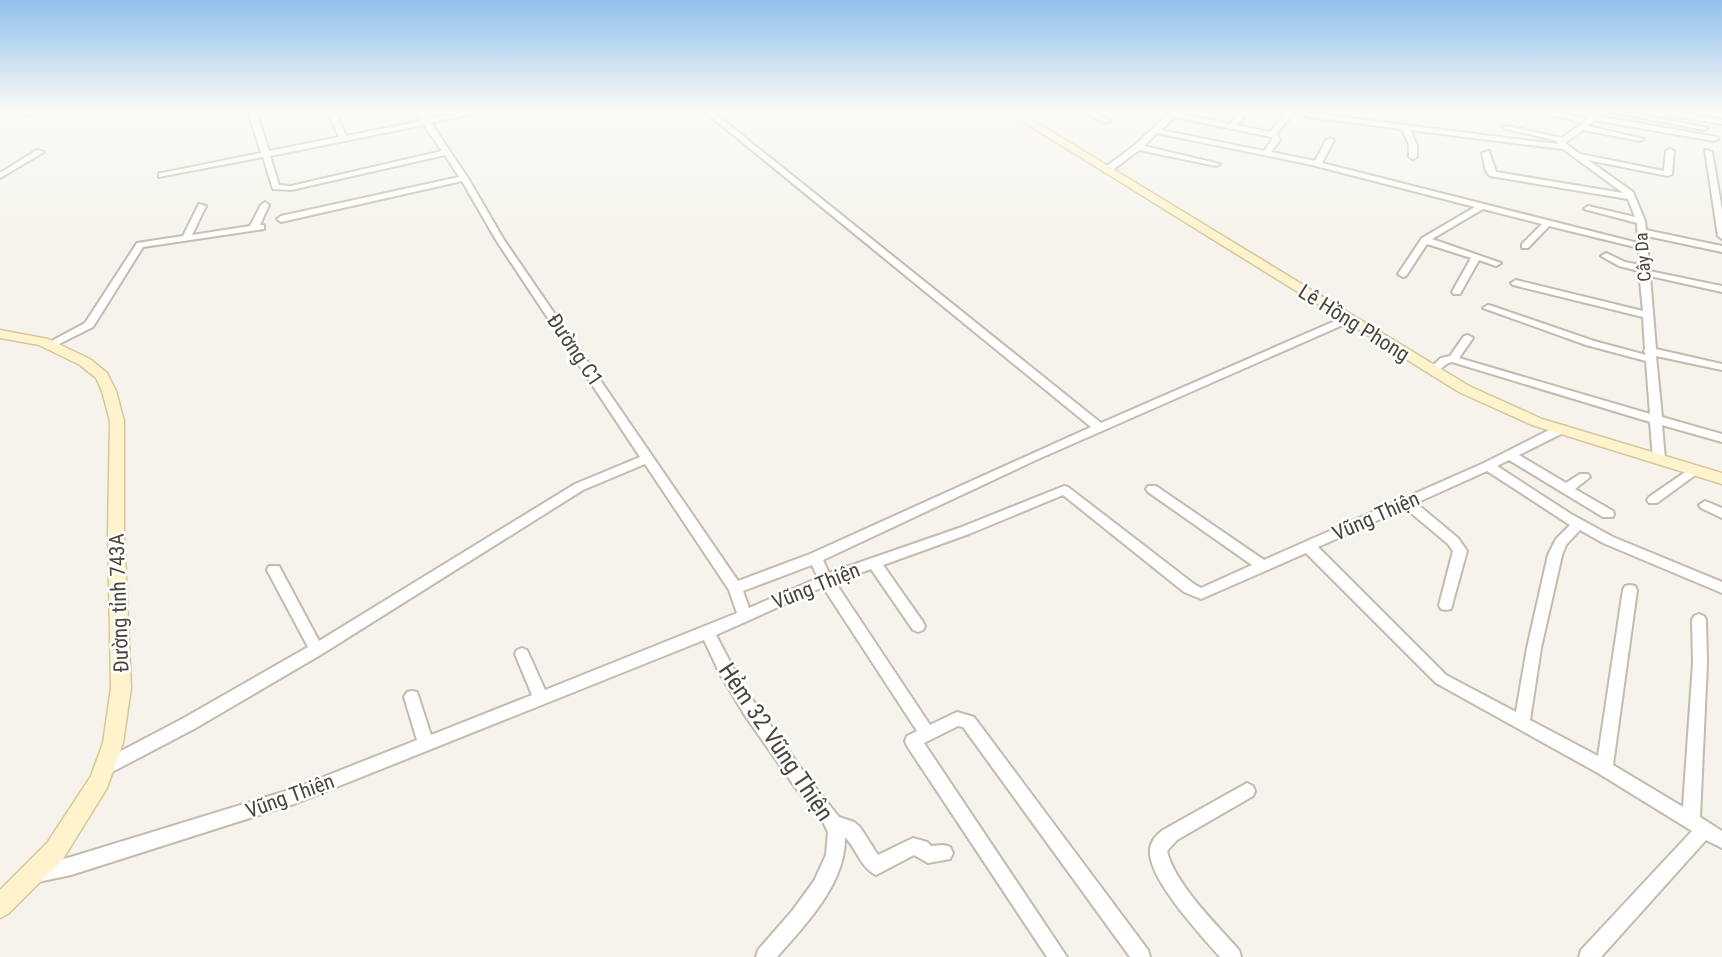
<svg xmlns="http://www.w3.org/2000/svg" width="1722" height="957" viewBox="0 0 1722 957" font-family="'Roboto Condensed',sans-serif">
  <style>
    .lines { fill: none; stroke-linecap: round; stroke-linejoin: round }
    .minor-casing { stroke: #c2bbae; stroke-width: 4 }
    .secondary-casing { stroke: #d6c79b; stroke-width: 3 }
    .minor { fill: #fff; fill-rule: evenodd }
    .secondary { fill: #fff3cd; fill-rule: evenodd }
    .labels { text-anchor: middle; stroke-width: 5; stroke-linejoin: round; paint-order: stroke }
    .far-street-label { font-size: 18px; fill: #4b4439; stroke: #fff }
    .street-label { font-size: 21px; fill: #4b4439; stroke: #fff }
    .near-street-label { font-size: 24px; fill: #4b4439; stroke: #fff }
  </style>
  <rect width="100%" height="100%" fill="#f6f3ec"/>
  <g class="lines">
    <defs>
      <g id="minor">
        <path d="M 26,111 L 36,111 L 27,115 L 23,113 Z"/>
        <path d="M 248,111 L 256,111 L 269,151 L 339,137 L 327,111 L 335,111 L 346,136 L 422,121 L 415,111 L 423,111 L 428,119 L 470,111 L 485,111 L 431,123 L 468,178 L 504,240 L 738,581 L 810,554 L 1091,427 L 704,111 L 712,111 L 1101,423 L 1344,317 L 1352,317 L 1352,321 L 1036,460 L 823,560 L 829,573 L 959,528 L 1064,486 L 1068,487 L 1194,584 L 1201,588 L 1252,565 L 1148,492 L 1146,489 L 1148,486 L 1156,486 L 1264,560 L 1484,463 L 1557,426 L 1565,426 L 1567,429 L 1565,432 L 1519,455 L 1566,483 L 1580,474 L 1588,474 L 1590,477 L 1575,489 L 1613,511 L 1614,514 L 1613,517 L 1603,517 L 1509,460 L 1497,466 L 1571,514 L 1613,537 L 1722,582 L 1722,593 L 1603,543 L 1580,530 L 1566,545 L 1562,555 L 1541,648 L 1530,720 L 1598,756 L 1623,590 L 1625,586 L 1630,585 L 1635,586 L 1637,590 L 1613,765 L 1683,807 L 1693,663 L 1692,620 L 1694,616 L 1699,614 L 1704,616 L 1706,620 L 1707,663 L 1700,817 L 1722,831 L 1722,848 L 1706,840 L 1601,957 L 1579,957 L 1581,950 L 1692,831 L 1598,773 L 1436,683 L 1306,553 L 1201,599 L 1184,592 L 1063,495 L 969,534 L 883,565 L 923,622 L 925,626 L 923,630 L 918,632 L 913,630 L 871,569 L 835,582 L 930,725 L 957,712 L 974,717 L 1148,950 L 1150,957 L 1130,957 L 963,727 L 958,726 L 924,743 L 1067,957 L 1047,957 L 907,746 L 905,741 L 907,736 L 917,731 L 823,587 L 716,635 L 742,685 L 807,777 L 839,817 L 854,822 L 860,827 L 878,855 L 913,838 L 927,842 L 931,846 L 944,845 L 950,847 L 953,853 L 950,859 L 928,863 L 914,855 L 876,875 C 861,868 856,848 845,837 C 846,883 806,924 777,957 L 756,957 L 758,950 L 792,911 L 814,881 L 826,855 L 828,832 L 823,822 L 795,787 L 744,714 L 720,674 L 704,640 L 294,804 L 71,875 L 38,882 L 32,879 L 29,873 L 32,867 L 71,857 L 293,789 L 417,740 L 404,697 L 407,692 L 412,691 L 417,692 L 431,735 L 532,695 L 515,654 L 517,650 L 522,648 L 527,650 L 545,690 L 737,613 L 729,590 L 645,464 L 583,490 L 322,654 L 194,729 L 112,772 L 106,774 L 100,772 L 98,767 L 100,762 L 182,719 L 308,647 L 267,570 L 269,566 L 279,566 L 319,641 L 575,484 L 640,457 L 496,240 L 462,181 L 281,222 L 277,219 L 281,216 L 459,177 L 445,155 L 291,190 L 273,189 L 263,157 L 159,177 L 159,173 L 162,173 L 261,153 ZM 424,125 L 442,151 L 291,186 L 279,185 L 270,156 ZM 1487,471 L 1570,525 L 1556,539 L 1548,555 L 1527,648 L 1516,712 L 1446,675 L 1318,547 L 1405,508 L 1448,544 L 1453,551 L 1439,605 L 1441,609 L 1446,610 L 1451,609 L 1467,551 L 1458,538 L 1416,503 ZM 812,565 L 818,578 L 749,608 L 743,591 Z"/>
        <path d="M 1085,111 L 1094,111 L 1111,121 L 1104,123 Z"/>
        <path d="M 1172,111 L 1180,111 L 1178,113 L 1230,124 L 1240,111 L 1248,111 L 1237,125 L 1270,132 L 1285,114 L 1279,111 L 1291,111 L 1294,113 L 1277,133 L 1280,140 L 1271,152 L 1315,161 L 1326,140 L 1330,138 L 1334,140 L 1322,163 L 1638,243 L 1637,223 L 1584,209 L 1588,206 L 1635,217 L 1628,199 L 1490,176 L 1486,171 L 1482,153 L 1489,151 L 1496,172 L 1623,193 L 1563,149 L 1410,130 L 1417,145 L 1417,157 L 1413,159 L 1409,157 L 1409,145 L 1402,129 L 1308,117 L 1304,115 L 1308,113 L 1557,144 L 1557,141 L 1503,128 L 1507,126 L 1562,138 L 1583,123 L 1538,111 L 1551,111 L 1587,119 L 1593,111 L 1601,111 L 1597,116 L 1717,137 L 1718,139 L 1714,141 L 1594,120 L 1588,126 L 1644,139 L 1640,141 L 1583,130 L 1565,143 L 1580,154 L 1664,171 L 1666,151 L 1670,149 L 1674,151 L 1672,174 L 1668,176 L 1588,160 L 1633,192 L 1645,221 L 1646,230 L 1722,246 L 1722,252 L 1647,236 L 1649,271 L 1722,286 L 1722,292 L 1650,276 L 1656,349 L 1722,364 L 1722,370 L 1656,356 L 1662,417 L 1722,434 L 1722,442 L 1662,425 L 1665,459 L 1659,463 L 1653,459 L 1650,422 L 1452,362 C 1444,363 1440,372 1432,374 L 1427,371 L 1441,358 L 1450,356 L 1464,336 L 1468,335 L 1473,338 L 1459,358 L 1650,414 L 1646,361 L 1586,345 L 1483,308 L 1488,305 L 1492,306 L 1594,341 L 1646,355 L 1644,351 L 1645,349 L 1643,317 L 1513,285 L 1511,283 L 1516,280 L 1643,311 L 1639,271 L 1619,266 L 1601,256 L 1606,253 L 1625,262 L 1640,265 L 1639,248 L 1549,226 L 1528,248 L 1522,248 L 1522,244 L 1542,224 L 1483,209 L 1432,239 L 1501,263 L 1496,266 L 1479,260 L 1460,294 L 1454,294 L 1452,292 L 1471,258 L 1427,244 L 1406,276 L 1403,277 L 1398,274 L 1422,238 L 1475,207 L 1312,165 L 1157,133 L 1144,146 L 1220,164 L 1216,166 L 1139,150 L 1110,172 L 1104,172 L 1104,168 L 1135,145 ZM 1174,117 L 1272,137 L 1272,140 L 1264,151 L 1161,130 Z"/>
        <path d="M 1607,111 L 1623,111 L 1708,128 L 1704,130 Z"/>
        <path d="M 1671,111 L 1722,120 L 1722,124 L 1671,115 Z"/>
        <path d="M 37,150 L 44,152 L 0,178 L 0,173 Z"/>
        <path d="M 1705,150 L 1712,152 L 1722,210 L 1722,239 L 1718,236 Z"/>
        <path d="M 265,202 L 269,205 L 260,225 L 264,225 L 264,229 L 143,247 L 93,327 L 53,347 L 49,348 L 44,345 L 85,323 L 137,243 L 183,236 L 199,204 L 206,206 L 192,235 L 250,226 L 261,205 Z"/>
        <path d="M 1694,466 L 1700,470 L 1698,473 L 1657,503 L 1649,503 L 1647,500 L 1649,497 Z"/>
        <path d="M 1705,501 L 1722,508 L 1722,518 L 1701,508 L 1699,505 Z"/>
        <path d="M 1247,783 L 1253,786 L 1255,791 L 1253,796 L 1177,840 L 1167,851 C 1174,883 1217,925 1239,950 L 1241,957 L 1220,957 C 1201,935 1151,882 1150,853 C 1149,843 1156,835 1163,830 Z"/>
      </g>
      <g id="secondary">
        <path d="M 1006,111 L 1018,111 L 1469,386 L 1542,419 L 1722,473 L 1722,484 L 1532,425 L 1459,392 Z"/>
        <path d="M 0,330 L 48,339 L 90,359 L 107,373 L 116,391 L 124,421 L 124,532 L 131,688 L 123,743 L 107,788 L 63,859 L 8,914 L 0,918 L 0,890 L 47,843 L 91,776 L 103,743 L 111,688 L 108,532 L 110,421 L 102,391 L 96,378 L 80,365 L 39,345 L 0,338 Z"/>
      </g>
    </defs>
    <use href="#minor" class="minor-casing"/>
    <use href="#secondary" class="secondary-casing"/>
    <use href="#minor" class="minor"/>
    <use href="#secondary" class="secondary"/>
  </g>
  <linearGradient id="sky" x2="0" y2="1"><stop stop-color="#8fc1ec"/><stop offset="0.45" stop-color="#fbfaf6"/><stop offset="1" stop-color="#fbfaf6" stop-opacity="0"/></linearGradient>
  <rect width="1722" height="245" fill="url(#sky)"/>
  <g class="labels">
    <g class="far-street-label">
      <text transform="translate(1643 257) rotate(-94)" y="6">Cây Da</text>
    </g>
    <g class="street-label">
      <text transform="translate(1354 323) rotate(32)" y="7">Lê Hồng Phong</text>
      <text transform="translate(575 350) rotate(56)" y="7">Đường C1</text>
      <text transform="translate(1376 516) rotate(-24)" y="7">Vũng Thiện</text>
      <text transform="translate(816 586) rotate(-22)" y="7">Vũng Thiện</text>
      <text transform="translate(119 603) rotate(-92)" y="7">Đường tỉnh 743A</text>
      <text transform="translate(290 796) rotate(-20)" y="7">Vũng Thiện</text>
    </g>
    <g class="near-street-label">
      <text transform="translate(776 742) rotate(56)" y="8">Hẻm 32 Vũng Thiện</text>
    </g>
  </g>
</svg>
